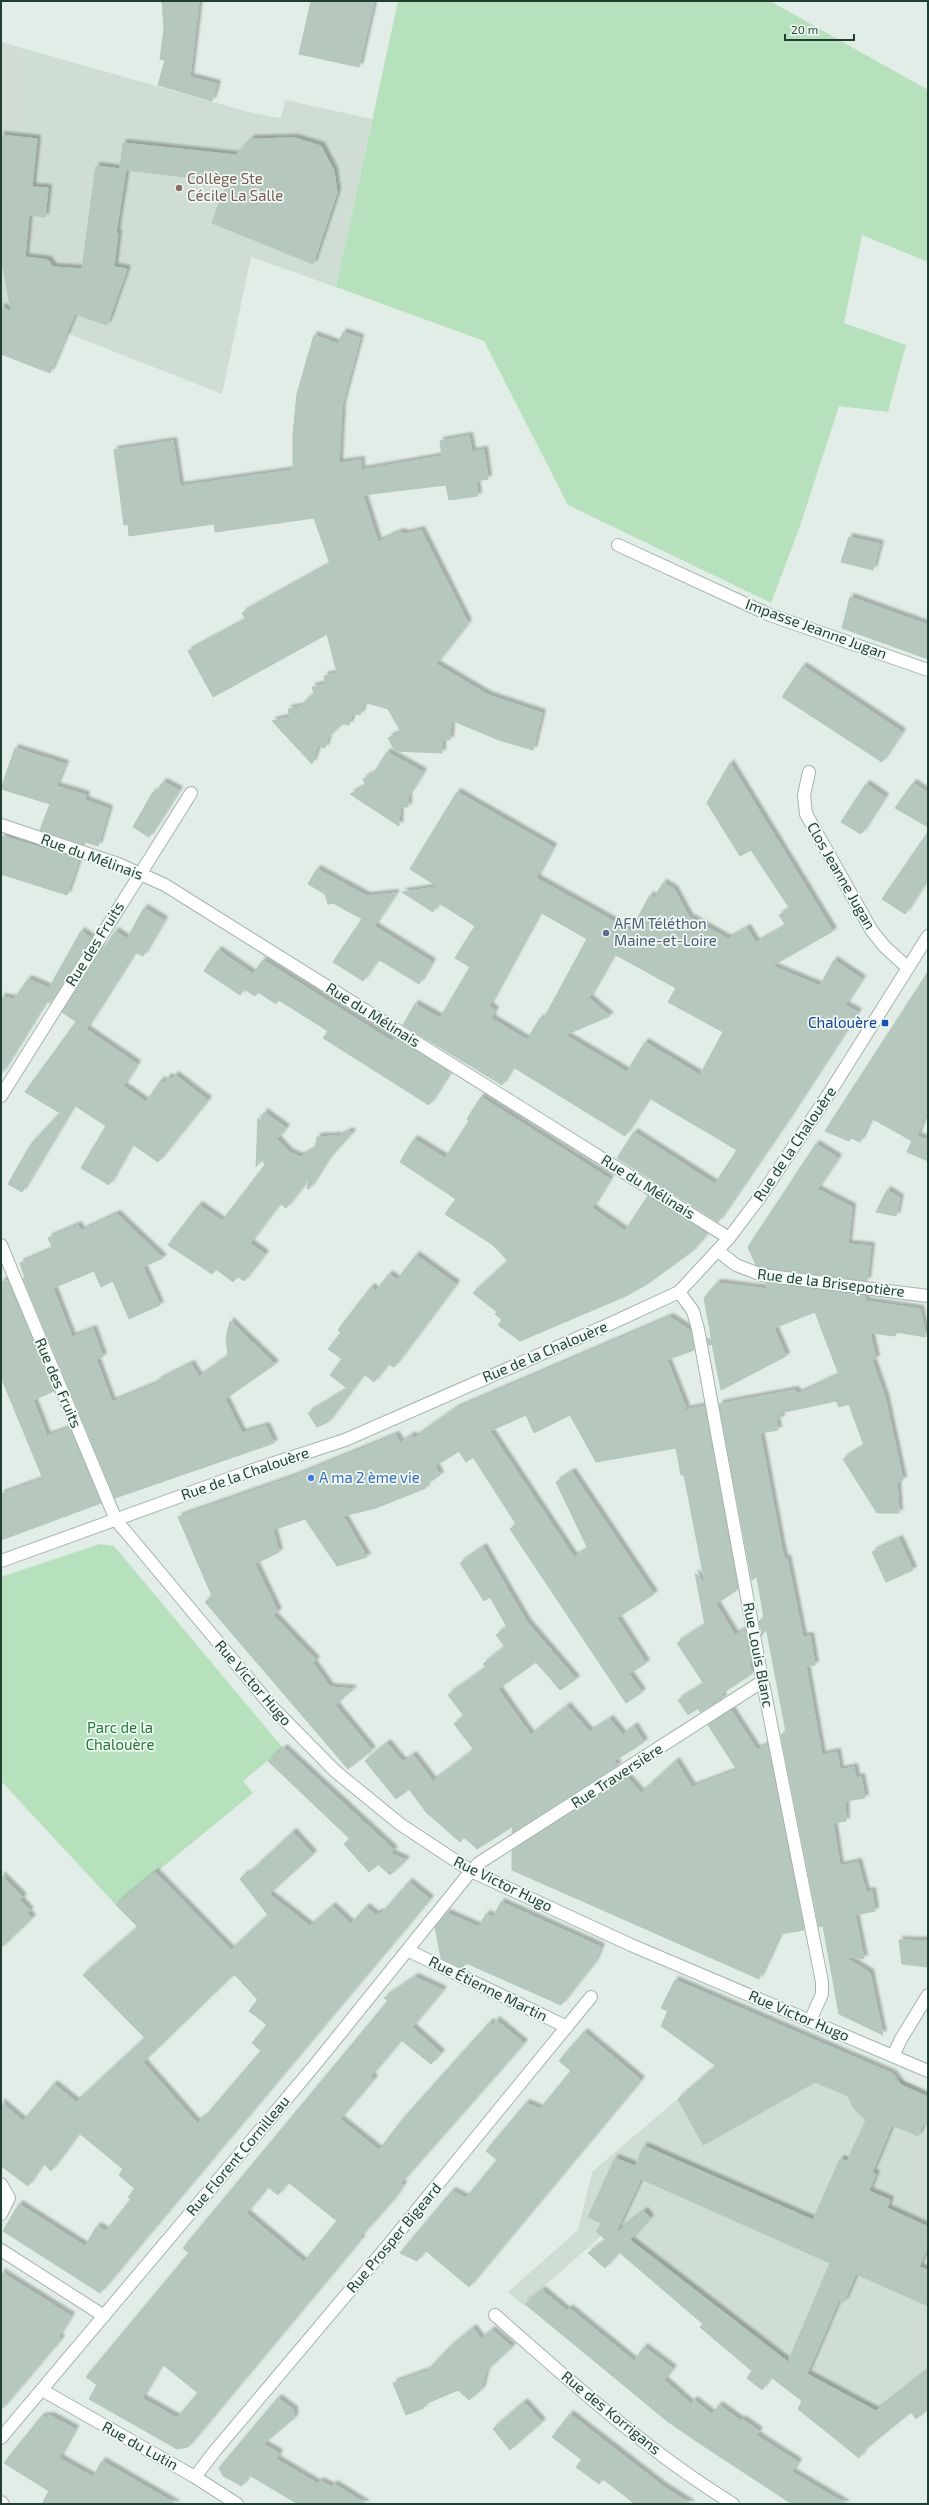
<svg xmlns="http://www.w3.org/2000/svg" width="929" height="2505" viewBox="0 0 929 2505" font-family="'Exo 2',sans-serif">
  <style>
    .built { fill: #cfddd4 }
    .green { fill: #b7e0bd }
    .building { fill: #b6c8be; stroke: #b2c7bc; fill-rule: evenodd; filter: url(#shadow) }
    .lines { fill: none; stroke-linecap: round; stroke-linejoin: round }
    .minor-casing { stroke: #a3b5ac; stroke-width: 14 }
    .minor { stroke: #fff; stroke-width: 12 }
    .education-dot { fill: #8d6e63; stroke: #f1f9f4; stroke-width: 1.5 }
    .service-dot { fill: #5c6f8a; stroke: #f1f9f4; stroke-width: 1.5 }
    .transit-dot { fill: #1a4fb4; stroke: #f1f9f4; stroke-width: 1.5 }
    .shop-dot { fill: #3f7fe0; stroke: #f1f9f4; stroke-width: 1.5 }
    .labels { text-anchor: middle; stroke-width: 3.5; stroke-linejoin: round; paint-order: stroke }
    .education-label { font-size: 15px; fill: #785e54; stroke: #f1f9f4; text-anchor: start }
    .street-label { font-size: 15px; fill: #1f3f32; stroke: #f1f9f4 }
    .service-label { font-size: 15px; fill: #4e5e75; stroke: #f1f9f4; text-anchor: start }
    .transit-label { font-size: 15px; fill: #164399; stroke: #f1f9f4; text-anchor: end }
    .shop-label { font-size: 15px; fill: #366cbe; stroke: #f1f9f4; text-anchor: start }
    .park-label { font-size: 15px; fill: #26793b; stroke: #f1f9f4 }
  </style>
  <defs>
    <filter id="shadow"><feDropShadow dx="3.5" dy="-3.5" stdDeviation="1" flood-color="#0004"/></filter>
  </defs>
  <rect width="100%" height="100%" fill="#e1ede6"/>
  <g class="built">
    <path d="M 1,42 L 252,113 L 281,118 L 285,100 L 372,119 L 336,287 L 251,257 L 222,394 L 1,307 Z"/>
    <path d="M 782,2027 L 928,2091 L 928,2399 L 864,2450 L 601,2236 L 523,2305 L 508,2292 L 578,2230 L 592,2172 L 722,2061 Z"/>
  </g>
  <g class="green">
    <path d="M 398,1 L 770,1 L 928,90 L 928,262 L 862,235 L 844,323 L 906,345 L 888,412 L 839,406 L 800,526 L 771,603 L 568,505 L 484,341 L 336,287 Z"/>
    <path d="M 100,1544 L 114,1546 L 283,1748 L 243,1781 L 253,1793 L 116,1905 L 1,1781 L 1,1577 Z"/>
  </g>
  <g class="building">
    <path d="M 162,1 L 199,1 L 190,77 L 217,84 L 212,101 L 158,85 L 165,60 L 160,59 L 164,29 Z"/>
    <path d="M 311,1 L 374,1 L 359,67 L 299,54 Z"/>
    <path d="M 1,135 L 37,139 L 32,187 L 48,188 L 45,217 L 29,215 L 25,257 L 48,260 L 53,267 L 82,269 L 96,166 L 120,169 L 123,143 L 236,155 L 251,139 L 295,138 L 321,146 L 334,171 L 337,193 L 313,264 L 212,223 L 227,182 L 126,170 L 116,233 L 118,233 L 114,267 L 127,269 L 107,325 L 75,314 L 50,373 L 1,354 L 1,307 L 11,311 L 2,262 Z"/>
    <path d="M 343,332 L 360,338 L 342,405 L 339,463 L 361,460 L 361,470 L 442,456 L 440,441 L 469,436 L 472,452 L 484,450 L 488,479 L 476,481 L 478,496 L 449,500 L 446,485 L 363,495 L 378,542 L 400,532 L 406,534 L 421,530 L 468,623 L 436,664 L 488,695 L 542,713 L 533,750 L 499,740 L 451,720 L 450,740 L 442,740 L 442,753 L 395,751 L 388,738 L 401,732 L 388,709 L 364,702 L 360,715 L 353,713 L 349,725 L 342,724 L 328,737 L 325,748 L 318,746 L 312,764 L 272,721 L 290,717 L 288,709 L 300,707 L 314,693 L 312,687 L 325,684 L 324,676 L 337,673 L 327,634 L 213,697 L 188,651 L 246,620 L 242,613 L 330,564 L 314,518 L 215,532 L 214,524 L 129,536 L 128,524 L 124,525 L 114,450 L 173,441 L 180,486 L 293,470 L 293,434 L 297,394 L 314,335 L 338,344 Z"/>
    <path d="M 849,537 L 880,544 L 873,570 L 841,562 Z"/>
    <path d="M 850,597 L 928,625 L 928,659 L 842,628 Z"/>
    <path d="M 803,666 L 902,732 L 882,762 L 782,697 Z"/>
    <path d="M 15,748 L 65,764 L 56,786 L 86,795 L 85,800 L 109,809 L 98,846 L 85,842 L 84,845 L 40,830 L 50,804 L 1,789 Z"/>
    <path d="M 387,752 L 423,772 L 408,796 L 408,807 L 400,807 L 399,826 L 350,794 L 366,786 L 363,779 L 373,774 Z"/>
    <path d="M 730,763 L 833,931 L 772,966 L 820,986 L 834,960 L 862,979 L 845,1005 L 858,1012 L 785,1124 L 718,1222 L 617,1158 L 634,1132 L 715,1184 L 737,1150 L 649,1098 L 625,1136 L 513,1067 L 502,1085 L 403,1025 L 415,1004 L 440,1018 L 470,967 L 455,958 L 475,926 L 439,903 L 433,912 L 402,892 L 438,887 L 410,869 L 457,792 L 553,847 L 536,878 L 631,931 L 650,895 L 654,898 L 663,883 L 674,889 L 689,917 L 728,939 L 747,928 L 756,943 L 786,926 L 779,915 L 790,909 L 751,850 L 740,856 L 707,803 ZM 540,912 L 587,939 L 543,1020 L 540,1018 L 527,1040 L 491,1018 L 495,1010 L 489,1006 ZM 614,954 L 676,988 L 668,1002 L 723,1032 L 700,1075 L 645,1042 L 627,1072 L 565,1035 L 610,1016 L 589,998 Z"/>
    <path d="M 163,782 L 179,790 L 149,837 L 133,827 L 153,792 L 155,794 Z"/>
    <path d="M 913,783 L 928,793 L 928,827 L 895,808 Z"/>
    <path d="M 866,784 L 885,797 L 861,834 L 841,822 Z"/>
    <path d="M 928,832 L 928,878 L 905,914 L 882,899 Z"/>
    <path d="M 1,836 L 79,859 L 67,895 L 1,874 Z"/>
    <path d="M 317,869 L 367,896 L 396,893 L 374,926 L 432,962 L 419,984 L 378,959 L 363,981 L 333,962 L 362,919 L 333,903 L 328,904 L 325,894 L 308,884 Z"/>
    <path d="M 144,908 L 164,920 L 143,956 L 135,952 L 86,1029 L 137,1064 L 123,1086 L 146,1102 L 161,1080 L 164,1083 L 168,1077 L 172,1079 L 175,1075 L 208,1100 L 158,1162 L 132,1144 L 109,1185 L 81,1168 L 106,1126 L 74,1105 L 22,1192 L 8,1184 L 31,1144 L 60,1113 L 25,1092 L 76,1022 L 78,1023 L 62,1012 L 104,946 L 105,947 L 115,931 L 127,939 Z"/>
    <path d="M 81,931 L 91,938 L 50,1003 L 46,1001 L 1,1074 L 1,997 L 14,999 L 28,979 L 49,988 Z"/>
    <path d="M 218,950 L 253,974 L 263,960 L 393,1042 L 395,1038 L 450,1072 L 429,1105 L 323,1038 L 328,1031 L 279,1000 L 276,1004 L 258,992 L 255,996 L 244,989 L 240,995 L 204,971 Z"/>
    <path d="M 928,972 L 928,1107 L 917,1136 L 928,1140 L 928,1161 L 907,1152 L 912,1141 L 871,1118 L 860,1142 L 851,1138 L 849,1141 L 825,1131 Z"/>
    <path d="M 481,1097 L 610,1179 L 592,1208 L 625,1231 L 648,1196 L 708,1233 L 691,1252 L 647,1284 L 626,1296 L 520,1341 L 498,1325 L 502,1320 L 495,1314 L 497,1312 L 473,1293 L 508,1261 L 493,1245 L 445,1214 L 456,1199 L 400,1162 L 414,1139 L 445,1158 L 469,1121 L 467,1119 Z"/>
    <path d="M 264,1112 L 286,1128 L 277,1139 L 289,1152 L 300,1157 L 315,1149 L 317,1137 L 337,1136 L 336,1138 L 350,1131 L 352,1133 L 328,1159 L 309,1189 L 307,1188 L 309,1178 L 286,1208 L 280,1203 L 250,1243 L 265,1254 L 244,1281 L 237,1276 L 233,1282 L 216,1269 L 212,1274 L 168,1245 L 199,1205 L 222,1221 L 265,1165 L 262,1158 L 256,1167 L 258,1118 L 261,1121 Z"/>
    <path d="M 816,1144 L 838,1158 L 817,1189 L 852,1207 L 848,1244 L 871,1246 L 867,1281 L 764,1268 L 756,1265 L 748,1247 Z"/>
    <path d="M 887,1190 L 900,1198 L 896,1216 L 876,1212 Z"/>
    <path d="M 117,1214 L 163,1258 L 143,1267 L 160,1305 L 129,1319 L 113,1281 L 101,1287 L 94,1271 L 53,1288 L 72,1337 L 93,1329 L 103,1357 L 96,1359 L 112,1402 L 158,1383 L 157,1381 L 191,1364 L 199,1377 L 228,1356 L 226,1338 L 230,1321 L 275,1364 L 225,1399 L 242,1433 L 266,1426 L 274,1443 L 115,1498 L 23,1278 L 25,1278 L 20,1263 L 53,1249 L 48,1238 L 78,1225 L 81,1231 Z"/>
    <path d="M 416,1255 L 456,1284 L 394,1367 L 388,1364 L 374,1382 L 364,1374 L 328,1422 L 317,1427 L 308,1413 L 348,1389 L 330,1375 L 342,1359 L 328,1349 L 341,1333 L 338,1330 L 371,1287 L 376,1291 L 389,1274 L 397,1280 Z"/>
    <path d="M 8,1281 L 54,1391 L 33,1400 L 47,1436 L 70,1428 L 101,1503 L 1,1540 L 1,1494 L 43,1479 L 1,1377 L 1,1282 Z"/>
    <path d="M 717,1283 L 768,1289 L 765,1283 L 865,1296 L 865,1301 L 920,1309 L 926,1337 L 896,1332 L 895,1336 L 870,1333 L 876,1359 L 872,1360 L 885,1397 L 903,1480 L 897,1482 L 899,1513 L 877,1513 L 843,1459 L 864,1446 L 849,1404 L 839,1407 L 836,1401 L 780,1413 L 781,1419 L 776,1419 L 778,1430 L 760,1433 L 782,1549 L 785,1560 L 787,1558 L 803,1637 L 810,1636 L 815,1665 L 806,1667 L 822,1755 L 837,1752 L 840,1770 L 854,1767 L 856,1778 L 861,1777 L 865,1798 L 845,1801 L 846,1821 L 833,1823 L 840,1866 L 858,1862 L 866,1892 L 872,1891 L 875,1911 L 855,1915 L 864,1959 L 843,1956 L 870,1973 L 883,2035 L 839,2014 L 823,1926 L 819,1927 L 781,1735 L 786,1732 L 766,1627 L 762,1636 L 759,1621 L 764,1618 L 757,1577 L 752,1580 L 719,1404 L 795,1390 L 798,1394 L 839,1375 L 815,1312 L 774,1328 L 786,1356 L 721,1390 L 712,1344 L 709,1345 L 707,1338 L 712,1341 L 704,1298 Z"/>
    <path d="M 670,1317 L 691,1331 L 694,1350 L 667,1360 L 686,1408 L 680,1411 L 705,1406 L 738,1589 L 716,1604 L 735,1635 L 745,1629 L 751,1661 L 749,1666 L 753,1673 L 721,1694 L 723,1698 L 700,1712 L 698,1708 L 688,1715 L 678,1700 L 704,1684 L 677,1643 L 705,1625 L 695,1573 L 705,1583 L 684,1475 L 681,1475 L 676,1448 L 596,1462 L 570,1415 L 534,1433 L 526,1415 L 490,1431 L 574,1557 L 588,1549 L 556,1482 L 572,1472 L 654,1594 L 617,1618 L 646,1663 L 629,1674 L 642,1692 L 626,1703 L 510,1529 L 516,1524 L 473,1457 L 466,1462 L 459,1451 L 435,1466 L 440,1475 L 425,1485 L 426,1488 L 376,1508 L 343,1516 L 367,1557 L 337,1566 L 305,1519 L 273,1530 L 279,1552 L 255,1564 L 278,1612 L 273,1615 L 316,1660 L 313,1663 L 330,1687 L 353,1689 L 335,1705 L 372,1750 L 348,1769 L 205,1602 L 212,1596 L 178,1517 L 293,1477 L 396,1435 L 400,1443 L 412,1435 L 414,1438 L 455,1409 Z"/>
    <path d="M 899,1539 L 913,1570 L 886,1582 L 872,1552 Z"/>
    <path d="M 483,1547 L 527,1622 L 576,1679 L 560,1690 L 536,1662 L 498,1689 L 531,1735 L 567,1706 L 590,1732 L 610,1719 L 623,1735 L 634,1726 L 644,1742 L 614,1761 L 618,1765 L 512,1833 L 513,1826 L 477,1849 L 464,1837 L 460,1842 L 426,1812 L 409,1789 L 396,1799 L 365,1761 L 387,1743 L 403,1762 L 413,1755 L 433,1781 L 474,1750 L 454,1724 L 464,1716 L 448,1695 L 486,1668 L 483,1664 L 505,1647 L 496,1635 L 507,1627 L 490,1597 L 484,1601 L 460,1563 Z"/>
    <path d="M 731,1710 L 757,1750 L 767,1744 L 804,1930 L 780,1934 L 759,1979 L 512,1870 L 512,1851 L 627,1777 L 641,1793 L 676,1761 L 692,1787 L 737,1770 L 708,1725 Z"/>
    <path d="M 284,1748 L 394,1850 L 390,1853 L 406,1860 L 390,1875 L 378,1864 L 369,1872 L 344,1844 L 350,1839 L 268,1761 Z"/>
    <path d="M 293,1832 L 313,1854 L 269,1894 L 310,1926 L 332,1906 L 351,1924 L 366,1907 L 376,1915 L 379,1912 L 381,1914 L 409,1882 L 430,1899 L 100,2293 L 3,2231 L 19,2204 L 85,2246 L 97,2226 L 106,2231 L 131,2199 L 128,2197 L 135,2189 L 119,2175 L 123,2169 L 79,2133 L 51,2171 L 43,2163 L 28,2186 L 1,2166 L 1,2102 L 23,2121 L 54,2084 L 76,2102 L 145,2038 L 83,1975 L 138,1927 L 116,1905 L 155,1872 L 231,1950 L 268,1915 L 240,1879 L 245,1874 L 247,1875 ZM 234,1974 L 258,2000 L 249,2011 L 267,2025 L 252,2043 L 261,2051 L 203,2119 L 202,2118 L 197,2123 L 143,2062 Z"/>
    <path d="M 1,1875 L 23,1897 L 20,1900 L 30,1911 L 27,1913 L 32,1918 L 1,1948 Z"/>
    <path d="M 501,1902 L 601,1947 L 594,1963 L 561,2005 L 466,1963 L 462,1968 L 441,1958 L 435,1927 L 447,1913 L 479,1927 L 486,1914 L 493,1917 Z"/>
    <path d="M 899,1940 L 928,1941 L 928,1967 L 902,1964 Z"/>
    <path d="M 415,1977 L 443,1990 L 412,2027 L 441,2053 L 431,2064 L 401,2040 L 371,2076 L 374,2079 L 340,2119 L 379,2150 L 403,2119 L 490,2022 L 493,2025 L 496,2020 L 524,2043 L 401,2183 L 403,2185 L 393,2200 L 360,2237 L 361,2239 L 188,2447 L 177,2449 L 89,2399 L 97,2385 L 86,2377 L 189,2253 L 183,2248 L 388,2001 L 384,1998 ZM 288,2182 L 337,2221 L 304,2262 L 246,2213 L 268,2187 L 278,2195 ZM 162,2364 L 198,2393 L 177,2418 L 142,2398 Z"/>
    <path d="M 675,1980 L 893,2074 L 901,2085 L 928,2097 L 928,2126 L 923,2124 L 918,2136 L 892,2125 L 872,2173 L 876,2174 L 869,2191 L 890,2200 L 887,2208 L 928,2227 L 928,2246 L 919,2267 L 928,2270 L 928,2306 L 856,2274 L 844,2302 L 839,2300 L 807,2374 L 876,2411 L 928,2370 L 928,2409 L 916,2419 L 911,2412 L 864,2450 L 859,2458 L 798,2409 L 802,2401 L 771,2377 L 762,2390 L 747,2378 L 752,2371 L 700,2327 L 703,2324 L 619,2252 L 605,2268 L 588,2253 L 606,2240 L 596,2231 L 603,2224 L 588,2217 L 615,2158 L 635,2166 L 644,2146 L 813,2220 L 840,2159 L 847,2161 L 866,2120 L 854,2109 L 848,2096 L 815,2082 L 703,2145 L 678,2099 L 716,2066 L 661,2026 L 668,2011 L 661,2008 ZM 641,2179 L 830,2263 L 788,2362 L 630,2240 L 650,2218 L 644,2211 L 618,2231 L 617,2230 Z"/>
    <path d="M 584,2032 L 641,2080 L 508,2240 L 469,2287 L 425,2250 L 417,2261 L 400,2253 L 452,2191 L 466,2198 L 497,2160 L 486,2151 L 526,2103 L 540,2109 L 571,2071 L 559,2061 Z"/>
    <path d="M 1,2272 L 71,2316 L 58,2337 L 61,2339 L 1,2410 Z"/>
    <path d="M 542,2290 L 567,2311 L 569,2308 L 634,2361 L 644,2347 L 673,2369 L 664,2380 L 691,2404 L 694,2400 L 712,2414 L 719,2405 L 741,2421 L 742,2419 L 759,2431 L 756,2435 L 798,2462 L 792,2472 L 846,2504 L 792,2504 L 699,2443 L 667,2421 L 525,2304 Z"/>
    <path d="M 473,2328 L 481,2339 L 492,2330 L 512,2347 L 486,2371 L 481,2390 L 469,2400 L 458,2390 L 423,2405 L 424,2408 L 406,2415 L 393,2383 L 427,2371 L 449,2348 Z"/>
    <path d="M 278,2398 L 294,2410 L 294,2418 L 263,2444 L 279,2453 L 276,2459 L 318,2484 L 320,2481 L 332,2487 L 334,2484 L 366,2504 L 298,2504 L 249,2475 L 242,2486 L 223,2476 L 219,2468 Z"/>
    <path d="M 524,2402 L 542,2422 L 510,2450 L 493,2429 Z"/>
    <path d="M 570,2414 L 664,2487 L 691,2504 L 635,2504 L 603,2479 L 599,2484 L 576,2467 L 582,2460 L 552,2437 Z"/>
    <path d="M 51,2416 L 75,2429 L 59,2458 L 93,2477 L 102,2461 L 176,2504 L 42,2504 L 49,2491 L 4,2463 L 41,2417 Z"/>
  </g>
  <g class="lines">
    <defs>
      <g id="minor">
        <path d="M 618,545 L 770,615 L 928,670"/>
        <path d="M 809,772 L 804,795 L 806,814 L 872,931 L 885,947 L 908,968"/>
        <path d="M 1,825 L 118,864 L 165,885 L 729,1238"/>
        <path d="M 1,1096 L 191,793"/>
        <path d="M 1,1245 L 116,1520 L 273,1708 L 335,1771 L 400,1824 L 471,1871 L 631,1945 L 928,2071"/>
        <path d="M 718,1251 L 736,1265 L 762,1275 L 928,1296"/>
        <path d="M 679,1292 L 693,1311 L 698,1329 L 760,1668 L 822,1982 L 822,1994 L 810,2021"/>
        <path d="M 1,1561 L 253,1470 L 345,1440 L 612,1323 L 679,1292 L 729,1238 L 760,1197 L 830,1092 L 928,936"/>
        <path d="M 409,1951 L 567,2027"/>
        <path d="M 893,2056 L 901,2039 L 928,1995"/>
        <path d="M 1,2184 L 9,2198 L 1,2214"/>
        <path d="M 1,2250 L 104,2316"/>
        <path d="M 495,2315 C 571,2382 647,2451 733,2504"/>
        <path d="M 42,2390 L 195,2477 L 237,2504"/>
        <path d="M 1,2438 L 314,2066 L 471,1871 L 479,1863 L 763,1681"/>
        <path d="M 195,2477 L 214,2452 L 389,2244 L 591,1997"/>
        <path d="M 1,2502 L 3,2504"/>
      </g>
    </defs>
    <use href="#minor" class="minor-casing"/>
    <use href="#minor" class="minor"/>
  </g>
  <circle class="education-dot" cx="179" cy="188" r="4"/>
  <circle class="service-dot" cx="606" cy="933" r="4"/>
  <rect class="transit-dot" x="881" y="1019" width="8" height="8" rx="2"/>
  <circle class="shop-dot" cx="311" cy="1478" r="4"/>
  <g class="labels">
    <g class="education-label">
      <text x="187" y="184">Collège Ste<tspan x="187" dy="17">Cécile La Salle</tspan></text>
    </g>
    <g class="street-label">
      <text transform="translate(816 629) rotate(20)" y="5">Impasse Jeanne Jugan</text>
      <text transform="translate(92 857) rotate(20)" y="5">Rue du Mélinais</text>
      <text transform="translate(841 876) rotate(60)" y="5">Clos Jeanne Jugan</text>
      <text transform="translate(95 944) rotate(-58)" y="5">Rue des Fruits</text>
      <text transform="translate(373 1015) rotate(32)" y="5">Rue du Mélinais</text>
      <text transform="translate(795 1144) rotate(-56)" y="5">Rue de la Chalouère</text>
      <text transform="translate(648 1187) rotate(32)" y="5">Rue du Mélinais</text>
      <text transform="translate(831 1283) rotate(7)" y="5">Rue de la Brisepotière</text>
      <text transform="translate(545 1352) rotate(-23)" y="5">Rue de la Chalouère</text>
      <text transform="translate(58 1383) rotate(67)" y="5">Rue des Fruits</text>
      <text transform="translate(245 1474) rotate(-19)" y="5">Rue de la Chalouère</text>
      <text transform="translate(758 1655) rotate(79)" y="5">Rue Louis Blanc</text>
      <text transform="translate(253 1683) rotate(49)" y="5">Rue Victor Hugo</text>
      <text transform="translate(617 1776) rotate(-33)" y="5">Rue Traversière</text>
      <text transform="translate(503 1884) rotate(26)" y="5">Rue Victor Hugo</text>
      <text transform="translate(488 1989) rotate(26)" y="5">Rue Étienne Martin</text>
      <text transform="translate(799 2016) rotate(23)" y="5">Rue Victor Hugo</text>
      <text transform="translate(238 2156) rotate(-50)" y="5">Rue Florent Cornilleau</text>
      <text transform="translate(394 2238) rotate(-50)" y="5">Rue Prosper Bigeard</text>
      <text transform="translate(611 2413) rotate(39)" y="5">Rue des Korrigans</text>
      <text transform="translate(140 2446) rotate(29)" y="5">Rue du Lutin</text>
    </g>
    <g class="service-label">
      <text x="614" y="929">AFM Téléthon<tspan x="614" dy="17">Maine-et-Loire</tspan></text>
    </g>
    <g class="transit-label">
      <text x="877" y="1028">Chalouère</text>
    </g>
    <g class="shop-label">
      <text x="319" y="1483">A ma 2 ème vie</text>
    </g>
    <g class="park-label">
      <text x="120" y="1733">Parc de la<tspan x="120" dy="17">Chalouère</tspan></text>
    </g>
  </g>
  <rect width="929" height="2505" fill="none" stroke="#1f3f32" stroke-width="4"/>
  <path d="M785 34v6h69v-6" fill="none" stroke="#1f3f32" stroke-width="2"/>
  <text x="791" y="34" font-size="12" fill="#1f3f32" stroke="#f1f9f4" stroke-width="3" paint-order="stroke">20 m</text>
</svg>
